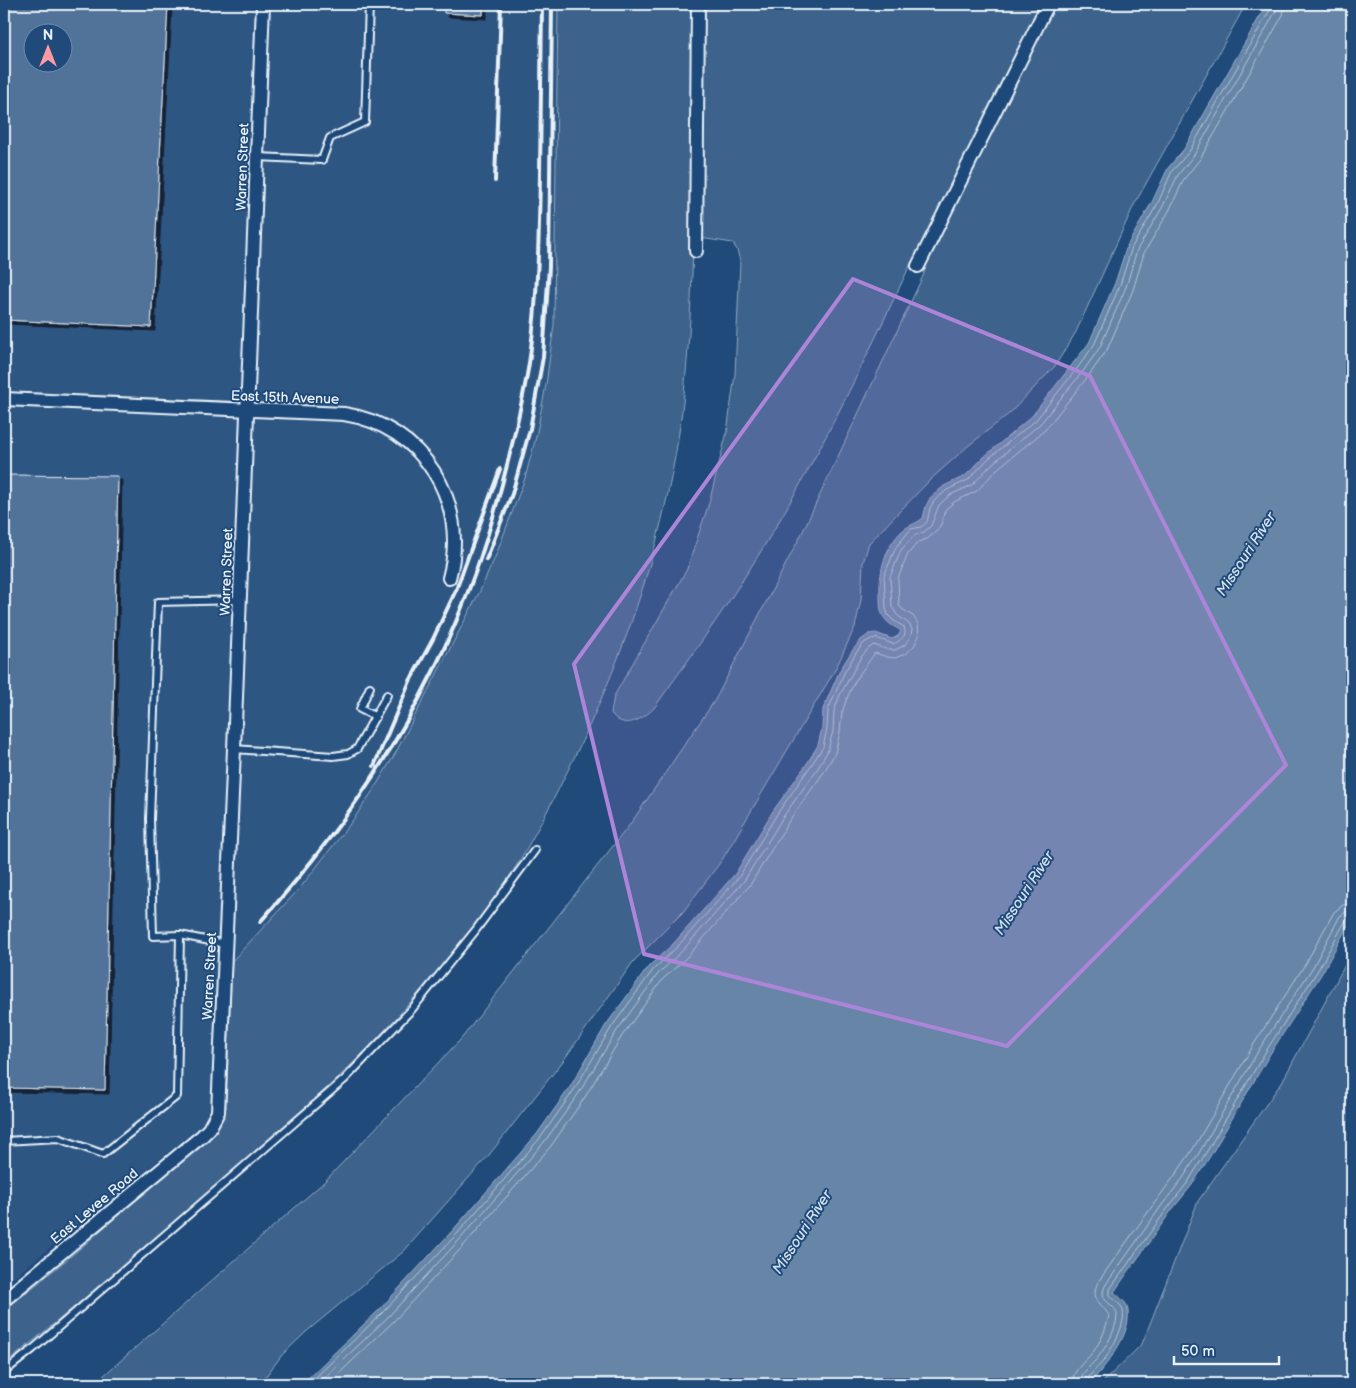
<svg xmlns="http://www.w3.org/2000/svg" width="1356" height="1388" viewBox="0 0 1356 1388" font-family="'Balsamiq Sans',sans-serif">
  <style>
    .built { fill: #2e5683; fill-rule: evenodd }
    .green { fill: #3c628c; stroke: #92aac2 }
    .water { fill: #6685a7; stroke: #9ab0c7 }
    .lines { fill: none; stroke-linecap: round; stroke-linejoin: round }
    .shore { stroke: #b4c6d8; stroke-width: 1 }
    .building { fill: #517399; stroke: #e8f1f8; fill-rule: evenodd; filter: url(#shadow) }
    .lane-casing { stroke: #e8f1f8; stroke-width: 10 }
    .street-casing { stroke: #e8f1f8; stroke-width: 16 }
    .lane { stroke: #1f4a7a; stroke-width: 6 }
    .street { stroke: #1f4a7a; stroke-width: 12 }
    .rail { stroke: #e8f1f8; stroke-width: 4 }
    .marked { fill: #ac85d9; fill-opacity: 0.2; stroke: #ac85d9; stroke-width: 4; stroke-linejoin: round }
    .labels { text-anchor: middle; stroke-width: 4; stroke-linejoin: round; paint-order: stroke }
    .street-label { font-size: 14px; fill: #e8f1f8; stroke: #1f4a7a }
    .water-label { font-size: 15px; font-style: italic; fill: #d4e1ec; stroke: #1f4a7a }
  </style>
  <defs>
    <filter id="shadow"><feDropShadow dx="4" dy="4" stdDeviation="0" flood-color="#0009"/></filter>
  </defs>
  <rect width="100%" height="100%" fill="#1f4a7a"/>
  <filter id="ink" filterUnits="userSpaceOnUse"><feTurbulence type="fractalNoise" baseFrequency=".02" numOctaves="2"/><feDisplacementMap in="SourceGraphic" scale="10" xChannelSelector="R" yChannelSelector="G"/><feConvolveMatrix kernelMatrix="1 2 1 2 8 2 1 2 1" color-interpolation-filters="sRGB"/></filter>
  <g filter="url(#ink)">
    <path class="built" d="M 4,4 L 558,4 L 554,325 L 546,385 L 536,437 L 525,478 L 496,555 L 480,591 L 395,754 L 374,789 L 353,820 L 300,888 L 232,961 L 234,908 L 227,916 L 218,1112 L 4,1285 ZM 32,32 L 62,32 L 62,62 L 32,62 Z"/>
    <g class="green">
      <path d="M 558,4 L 1246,4 L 1134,205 L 1076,332 L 1055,366 L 1010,413 L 968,446 L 930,480 L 869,543 L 863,563 L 861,600 L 855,627 L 835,670 L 722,860 L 683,912 L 633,962 L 563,1061 L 489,1155 L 404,1251 L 306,1332 L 282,1355 L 260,1384 L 94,1384 L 324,1182 L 461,1039 L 631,823 L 715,700 L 802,533 L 923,276 L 926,266 L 924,260 L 919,258 L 912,261 C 863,364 813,470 751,567 C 721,615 687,662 654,708 C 642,720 623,731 611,713 L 614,696 L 687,569 L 709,503 L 727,432 L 735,374 L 740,261 L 737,250 L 733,243 L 693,237 C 692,293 689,348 683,403 C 668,530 627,652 570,766 C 548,811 524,857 495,898 C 485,914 472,928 461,942 C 425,987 386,1031 345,1071 C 313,1101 280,1130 247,1159 C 167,1229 86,1298 4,1365 L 4,1311 L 76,1252 L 215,1131 L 226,1108 L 232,961 L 300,888 L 353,820 L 374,789 L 395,754 L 480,591 L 496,555 L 525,478 L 536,437 L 546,385 L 554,325 Z"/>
      <path d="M 1352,952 L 1352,1384 L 1101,1384 L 1142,1344 L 1198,1201 L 1282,1082 Z"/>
    </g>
    <path class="water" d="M 1267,4 L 1352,4 L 1352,918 L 1322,973 L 1270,1054 L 1209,1158 L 1192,1185 L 1171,1211 L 1114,1292 C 1118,1296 1125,1301 1127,1306 C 1135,1332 1105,1367 1089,1384 L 302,1384 L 380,1309 L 453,1230 L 537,1134 L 570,1087 L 606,1025 L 649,966 L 674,943 L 735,874 L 773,811 L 808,762 L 818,745 L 822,728 L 823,709 L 840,670 L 852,651 L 861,640 L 869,634 L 876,633 L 892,639 L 898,636 L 901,631 C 896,627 889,625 885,619 C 880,613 880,605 880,597 C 879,574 883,550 901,532 C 909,524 915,525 923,518 L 926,506 L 930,498 L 944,486 L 965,476 L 985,456 L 1032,416 L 1089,343 L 1115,283 L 1127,246 L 1152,202 L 1168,168 L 1184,149 Z"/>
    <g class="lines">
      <g class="shore">
        <path d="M 309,1384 L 383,1312 L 457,1234 L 541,1137 L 574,1090 L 611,1028 L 653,970 L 678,946 L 739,877 L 777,814 L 812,764 L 823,747 L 827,729 L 828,710 L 844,673 L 856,653 L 864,643 L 871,639 L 876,638 L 893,644 C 900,641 908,636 904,627 L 893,620 L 888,615 L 886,608 L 884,576 L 896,547 L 911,529 L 921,527 L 927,522 L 930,508 L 934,501 L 947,490 L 968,480 L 988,459 L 1036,420 L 1079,366 L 1094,345 L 1120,285 L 1132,247 L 1157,205 L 1172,171 L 1189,152 L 1271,8 L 1271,4"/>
        <path d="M 318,1384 L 388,1317 L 461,1238 L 545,1141 L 579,1093 L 616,1032 L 658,974 L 682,951 L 744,881 L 783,817 L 818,768 L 828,750 L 833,731 L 834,711 L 840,695 L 861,657 L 869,648 L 874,645 L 889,650 L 895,650 L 905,645 L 911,635 L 912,629 L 909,624 L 897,615 L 892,607 L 890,577 L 901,550 L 915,535 L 924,532 L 931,526 L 939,505 L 950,495 L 972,485 L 992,464 L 1040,424 L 1084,370 L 1100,347 L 1126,287 L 1137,250 L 1162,208 L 1178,175 L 1194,155 L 1276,11 L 1278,4"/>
        <path d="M 328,1384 L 393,1322 L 466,1243 L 551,1146 L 585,1097 L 622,1036 L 663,979 L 688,956 L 750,885 L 789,821 L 824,772 L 835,753 L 840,732 L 842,713 L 847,698 L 856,679 L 875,653 L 887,657 L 895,658 L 907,653 L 914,646 L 919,636 L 918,624 L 913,616 L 902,609 L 899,605 L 898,578 L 908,554 L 918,542 L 927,539 L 937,531 L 941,524 L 945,510 L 954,502 L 977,491 L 997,469 L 1045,430 L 1090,374 L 1107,350 L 1133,290 L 1144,253 L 1169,211 L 1184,179 L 1200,159 L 1283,15 L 1285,4"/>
        <path d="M 1072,1384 C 1072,1370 1085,1362 1093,1352 C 1101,1341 1106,1329 1109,1316 C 1103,1303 1089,1301 1098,1282 L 1156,1201 L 1176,1174 L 1193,1149 L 1254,1044 L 1306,963 L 1334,912 L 1343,905 L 1352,903"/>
        <path d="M 1079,1384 C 1080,1372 1093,1365 1099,1356 C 1107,1345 1116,1330 1117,1316 C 1118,1303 1097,1304 1105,1286 L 1162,1205 L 1183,1178 L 1199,1153 L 1260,1048 L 1313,967 L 1340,916 L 1346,912 L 1352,911"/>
        <path d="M 1086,1384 C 1087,1375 1099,1367 1104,1360 C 1112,1349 1130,1318 1121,1306 C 1118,1302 1113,1299 1110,1295 L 1110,1289 L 1167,1209 L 1188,1182 L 1204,1156 L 1266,1051 L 1318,970 L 1346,920 L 1352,917"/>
      </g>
    </g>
    <g class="building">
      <path d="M 4,4 L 168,4 L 151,327 L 4,320 ZM 32,32 L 62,32 L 62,62 L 32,62 Z"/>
      <path d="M 444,4 L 483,4 L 483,15 L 444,13 Z"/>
      <path d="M 4,475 L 118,476 L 105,1090 L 4,1088 Z"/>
    </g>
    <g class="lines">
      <defs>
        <g id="lane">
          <path d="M 258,157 L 322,160 L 330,138 L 365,122 L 369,4"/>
          <path d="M 370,687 L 360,709 L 376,717"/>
          <path d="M 234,749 L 333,756 L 348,754 L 357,749 L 387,695"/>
          <path d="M 225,944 L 180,935 L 153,936 L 150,819 L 158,602 L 240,600"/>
          <path d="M 4,1141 L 58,1138 L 103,1154 L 177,1096 L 180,935"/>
          <path d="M 4,1372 L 33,1349 L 345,1079 L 412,1009 L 475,931 L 535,850"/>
        </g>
        <g id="street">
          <path d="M 696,251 L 698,4"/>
          <path d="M 918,266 L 1048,4"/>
          <path d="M 4,399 L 344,414 C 423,426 470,502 449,578"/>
          <path d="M 4,1300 L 202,1136 L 209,1129 L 218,1112 L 234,749 L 263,4"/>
        </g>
      </defs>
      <use href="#lane" class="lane-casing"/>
      <use href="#street" class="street-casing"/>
      <use href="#lane" class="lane"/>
      <use href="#street" class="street"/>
      <g class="rail">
        <path d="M 495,181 L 501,4"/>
        <path d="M 486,560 L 512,494 L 530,429 L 543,357 L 549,267 L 552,4"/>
        <path d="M 374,766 L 410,681 L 433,639 L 456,590 L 500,469"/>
        <path d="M 260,922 C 352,820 429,702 475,573 C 490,532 501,490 511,449 C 518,418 526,387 530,356 C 538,295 539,234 540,173 C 541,116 541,60 542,4"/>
      </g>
    </g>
  </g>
  <path class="marked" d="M 853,279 L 1090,376 L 1286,765 L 1007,1046 L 644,954 L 574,664 Z"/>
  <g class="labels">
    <g class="street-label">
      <text transform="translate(242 167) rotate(-88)" y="5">Warren Street</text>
      <text transform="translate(285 397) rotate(2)" y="5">East 15th Avenue</text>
      <text transform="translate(226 572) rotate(-88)" y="5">Warren Street</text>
      <text transform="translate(209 976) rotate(-87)" y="5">Warren Street</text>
      <text transform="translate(94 1206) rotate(-40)" y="5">East Levee Road</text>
    </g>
    <g class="water-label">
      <text transform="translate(1246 554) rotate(-57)" y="5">Missouri River</text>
      <text transform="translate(1024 893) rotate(-57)" y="5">Missouri River</text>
      <text transform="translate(802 1232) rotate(-57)" y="5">Missouri River</text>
    </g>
  </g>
  <rect width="1356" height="1388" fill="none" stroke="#1f4a7a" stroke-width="20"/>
  <rect x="10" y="10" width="1336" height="1368" fill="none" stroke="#e8f1f8" stroke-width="2" filter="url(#ink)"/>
  <g transform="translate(48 48)"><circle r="24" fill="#1f4a7a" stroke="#6f8dac"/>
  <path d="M0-4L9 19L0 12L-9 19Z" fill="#ff9aa2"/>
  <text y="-8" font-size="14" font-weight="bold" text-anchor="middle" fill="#e8f1f8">N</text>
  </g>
  <path d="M1174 1356v8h105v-8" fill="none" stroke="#e8f1f8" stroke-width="2.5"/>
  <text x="1181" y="1356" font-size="15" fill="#e8f1f8" stroke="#1f4a7a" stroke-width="4" paint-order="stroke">50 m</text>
</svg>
